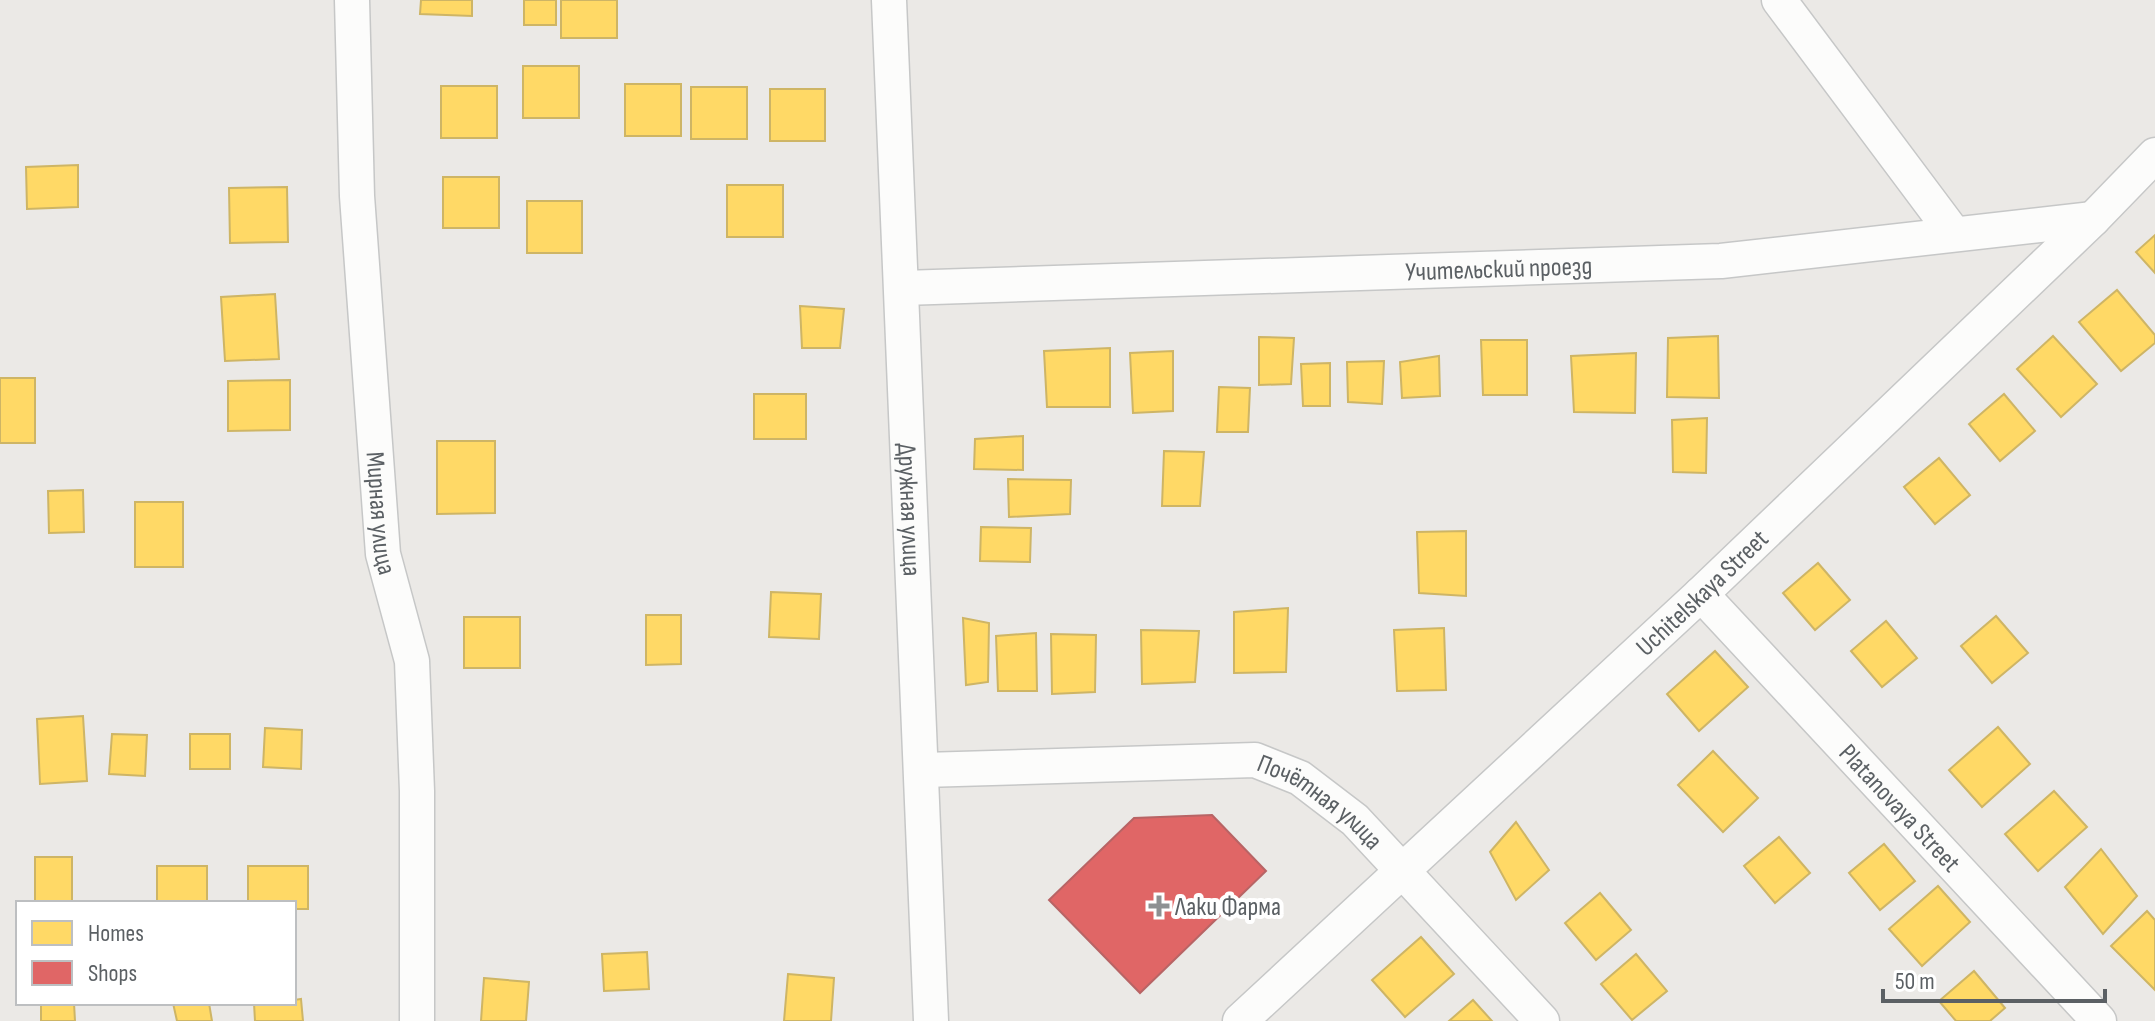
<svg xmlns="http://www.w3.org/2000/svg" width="2155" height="1021" viewBox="0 0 2155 1021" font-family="'Sofia Sans Condensed',sans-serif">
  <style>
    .homes { fill: #ffd966; stroke: #ceb565; stroke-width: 2 }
    .shops { fill: #e06666; stroke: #b86465; stroke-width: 2 }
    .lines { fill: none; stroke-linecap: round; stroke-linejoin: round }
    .street-casing { stroke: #c6c7c7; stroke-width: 37 }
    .street { stroke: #fcfcfb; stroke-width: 34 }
    .poi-dot { fill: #8d9092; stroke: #fff; stroke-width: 3 }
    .labels { text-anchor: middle; stroke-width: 8; stroke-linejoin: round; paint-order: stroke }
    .street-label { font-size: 26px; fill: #5b6064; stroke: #fff }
    .poi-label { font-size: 26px; fill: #5b6064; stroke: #fff; text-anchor: start }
  </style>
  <rect width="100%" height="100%" fill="#ebe9e6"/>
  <g class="homes">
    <path d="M 421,0 L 472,0 L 472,16 L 420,14 Z"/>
    <rect x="524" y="0" width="32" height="25"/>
    <rect x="561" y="0" width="56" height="38"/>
    <rect x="523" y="66" width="56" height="52"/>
    <rect x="625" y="84" width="56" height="52"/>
    <rect x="441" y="86" width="56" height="52"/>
    <rect x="691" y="87" width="56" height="52"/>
    <rect x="770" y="89" width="55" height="52"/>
    <path d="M 78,165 L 78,207 L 27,209 L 26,167 Z"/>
    <rect x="443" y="177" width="56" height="51"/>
    <rect x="727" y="185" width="56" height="52"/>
    <path d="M 287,187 L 288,242 L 230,243 L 229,188 Z"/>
    <rect x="527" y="201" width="55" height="52"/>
    <path d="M 2155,235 L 2155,273 L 2136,252 Z"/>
    <path d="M 2117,290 L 2155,335 L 2155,343 L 2121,371 L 2079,322 Z"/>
    <path d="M 275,294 L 279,359 L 225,361 L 221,297 Z"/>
    <path d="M 800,306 L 844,309 L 840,348 L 802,348 Z"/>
    <path d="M 1718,336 L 1719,398 L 1667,397 L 1668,338 Z"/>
    <path d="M 2053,336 L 2097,384 L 2061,417 L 2017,369 Z"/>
    <path d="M 1259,337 L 1294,338 L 1291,384 L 1259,385 Z"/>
    <path d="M 1481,340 L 1527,340 L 1527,395 L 1483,395 Z"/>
    <path d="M 1110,348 L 1110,407 L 1047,407 L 1044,351 Z"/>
    <path d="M 1173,351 L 1173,411 L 1133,413 L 1130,353 Z"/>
    <path d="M 1636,353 L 1635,413 L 1574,412 L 1571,356 Z"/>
    <path d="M 1439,356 L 1440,396 L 1402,398 L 1400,362 Z"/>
    <path d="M 1384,361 L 1382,404 L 1348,402 L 1347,362 Z"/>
    <path d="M 1330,363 L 1330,406 L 1303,406 L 1301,364 Z"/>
    <rect x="0" y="378" width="35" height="65"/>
    <path d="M 290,380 L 290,430 L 228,431 L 228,381 Z"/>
    <path d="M 1219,387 L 1250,388 L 1248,432 L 1217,432 Z"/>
    <rect x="754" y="394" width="52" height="45"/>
    <path d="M 2004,394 L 2035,431 L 2000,461 L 1969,424 Z"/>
    <path d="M 1707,418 L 1706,473 L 1673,472 L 1672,420 Z"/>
    <path d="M 1023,436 L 1023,470 L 974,469 L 975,439 Z"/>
    <path d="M 437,441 L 495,441 L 495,513 L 437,514 Z"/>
    <path d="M 1164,451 L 1204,452 L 1200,506 L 1162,506 Z"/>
    <path d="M 1939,458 L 1970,495 L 1935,524 L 1904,487 Z"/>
    <path d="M 1008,479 L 1071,480 L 1070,514 L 1009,517 Z"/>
    <path d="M 83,490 L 84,532 L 49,533 L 48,491 Z"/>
    <rect x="135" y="502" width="48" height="65"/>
    <path d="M 981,527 L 1031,528 L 1030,562 L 980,561 Z"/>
    <path d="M 1466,531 L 1466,596 L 1419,593 L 1417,532 Z"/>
    <path d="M 1818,563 L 1850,600 L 1815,630 L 1783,593 Z"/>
    <path d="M 771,592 L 821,594 L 819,639 L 769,637 Z"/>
    <path d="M 1288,608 L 1286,672 L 1234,673 L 1234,612 Z"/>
    <path d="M 646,615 L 681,615 L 681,664 L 646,665 Z"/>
    <path d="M 1996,616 L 2028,653 L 1992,683 L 1961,646 Z"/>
    <rect x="464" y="617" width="56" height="51"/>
    <path d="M 963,618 L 989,623 L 988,682 L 966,685 Z"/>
    <path d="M 1886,621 L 1917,658 L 1882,687 L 1851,651 Z"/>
    <path d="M 1444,628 L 1446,690 L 1397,691 L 1394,630 Z"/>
    <path d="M 1141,630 L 1199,631 L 1195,682 L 1142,684 Z"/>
    <path d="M 1036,633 L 1037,691 L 998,691 L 996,636 Z"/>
    <path d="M 1051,634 L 1096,635 L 1095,692 L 1052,694 Z"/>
    <path d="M 1715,651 L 1748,687 L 1699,731 L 1667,694 Z"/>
    <path d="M 83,716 L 87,781 L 40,784 L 37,719 Z"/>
    <path d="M 1998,727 L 2030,764 L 1982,807 L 1949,770 Z"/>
    <path d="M 265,728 L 302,730 L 301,769 L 263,767 Z"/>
    <path d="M 112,734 L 147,735 L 145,776 L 109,774 Z"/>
    <rect x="190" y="734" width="40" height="35"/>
    <path d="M 1713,751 L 1758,798 L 1723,832 L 1678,785 Z"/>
    <path d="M 2054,791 L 2087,827 L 2038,871 L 2005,834 Z"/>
    <path d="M 1516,822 L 1549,870 L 1516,900 L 1490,852 Z"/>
    <path d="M 1779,837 L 1810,873 L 1775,903 L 1744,866 Z"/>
    <path d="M 1884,844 L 1915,881 L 1880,910 L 1849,873 Z"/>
    <path d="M 2101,849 L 2137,896 L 2103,934 L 2065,887 Z"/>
    <rect x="35" y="857" width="37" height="46"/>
    <rect x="157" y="866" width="50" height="37"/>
    <path d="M 248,866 L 308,866 L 308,909 L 294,909 L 294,903 L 248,903 Z"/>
    <path d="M 1938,886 L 1970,922 L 1922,966 L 1889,929 Z"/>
    <path d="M 1600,893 L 1631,930 L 1596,960 L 1565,923 Z"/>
    <path d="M 2147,911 L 2155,920 L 2155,990 L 2111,946 Z"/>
    <path d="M 1421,937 L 1454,974 L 1405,1017 L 1372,980 Z"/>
    <path d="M 647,952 L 649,989 L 604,991 L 602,954 Z"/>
    <path d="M 1636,954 L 1667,991 L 1632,1020 L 1601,984 Z"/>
    <path d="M 1974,971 L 2005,1008 L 1990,1021 L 1956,1021 L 1939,1001 Z"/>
    <path d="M 788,974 L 834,978 L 831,1021 L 784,1021 Z"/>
    <path d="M 484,978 L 529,982 L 526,1021 L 481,1021 Z"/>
    <path d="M 301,999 L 303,1021 L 255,1021 L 254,1003 L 294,1003 L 294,1000 Z"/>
    <path d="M 1473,1000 L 1492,1021 L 1449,1021 Z"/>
    <path d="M 41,1003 L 74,1003 L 75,1021 L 41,1021 Z"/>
    <path d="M 173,1003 L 209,1003 L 212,1021 L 177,1021 Z"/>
  </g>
  <path class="shops" d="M 1212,815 L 1266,871 L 1140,993 L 1049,900 L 1134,818 Z"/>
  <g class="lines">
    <defs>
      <g id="street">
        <path id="s1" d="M 352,0 L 357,196 L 383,554 L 412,661 L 417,791 L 417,1021"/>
        <path id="s2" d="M 889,0 L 931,1021"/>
        <path d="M 1779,0 L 1954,234"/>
        <path id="s3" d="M 903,288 L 1721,261 L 2093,219"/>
        <path id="s4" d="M 1701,594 L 2099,1021"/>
        <path id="s5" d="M 923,770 L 1255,760 L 1300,778 L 1355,820 L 1542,1021"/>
        <path id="s6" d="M 1240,1021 L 1701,594 L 2093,219 L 2155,155"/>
      </g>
    </defs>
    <use href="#street" class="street-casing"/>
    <use href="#street" class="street"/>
  </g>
  <path class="poi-dot" d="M1155 894h8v8h8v8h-8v8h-8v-8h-8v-8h8z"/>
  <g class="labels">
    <g class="street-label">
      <text dy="9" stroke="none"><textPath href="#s3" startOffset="596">Учительский проезд</textPath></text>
      <text dy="9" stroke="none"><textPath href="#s2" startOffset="510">Дружная улица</textPath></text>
      <text dy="9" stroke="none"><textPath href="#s1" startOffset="514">Мирная улица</textPath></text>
      <text dy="9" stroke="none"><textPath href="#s6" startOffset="630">Uchitelskaya Street</textPath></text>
      <text dy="9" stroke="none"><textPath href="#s5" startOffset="410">Почётная улица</textPath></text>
      <text dy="9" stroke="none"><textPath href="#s4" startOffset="292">Platanovaya Street</textPath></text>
    </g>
    <g class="poi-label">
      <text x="1175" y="915">Лаки Фарма</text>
    </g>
  </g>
  <rect x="16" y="901" width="280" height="104" fill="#ffffff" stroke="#bdbfc1" stroke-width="2"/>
  <rect x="32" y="921" width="40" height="24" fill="#ffd966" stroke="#bdbfc1" stroke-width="2"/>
  <text x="88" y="941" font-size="24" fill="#5b6064">Homes</text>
  <rect x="32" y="961" width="40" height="24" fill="#e06666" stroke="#bdbfc1" stroke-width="2"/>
  <text x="88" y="981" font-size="24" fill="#5b6064">Shops</text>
  <path d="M1883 989v12h222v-12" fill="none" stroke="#5b6064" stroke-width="4"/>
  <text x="1895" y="989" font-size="24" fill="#5b6064" stroke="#ffffff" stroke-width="6" paint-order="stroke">50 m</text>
</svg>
